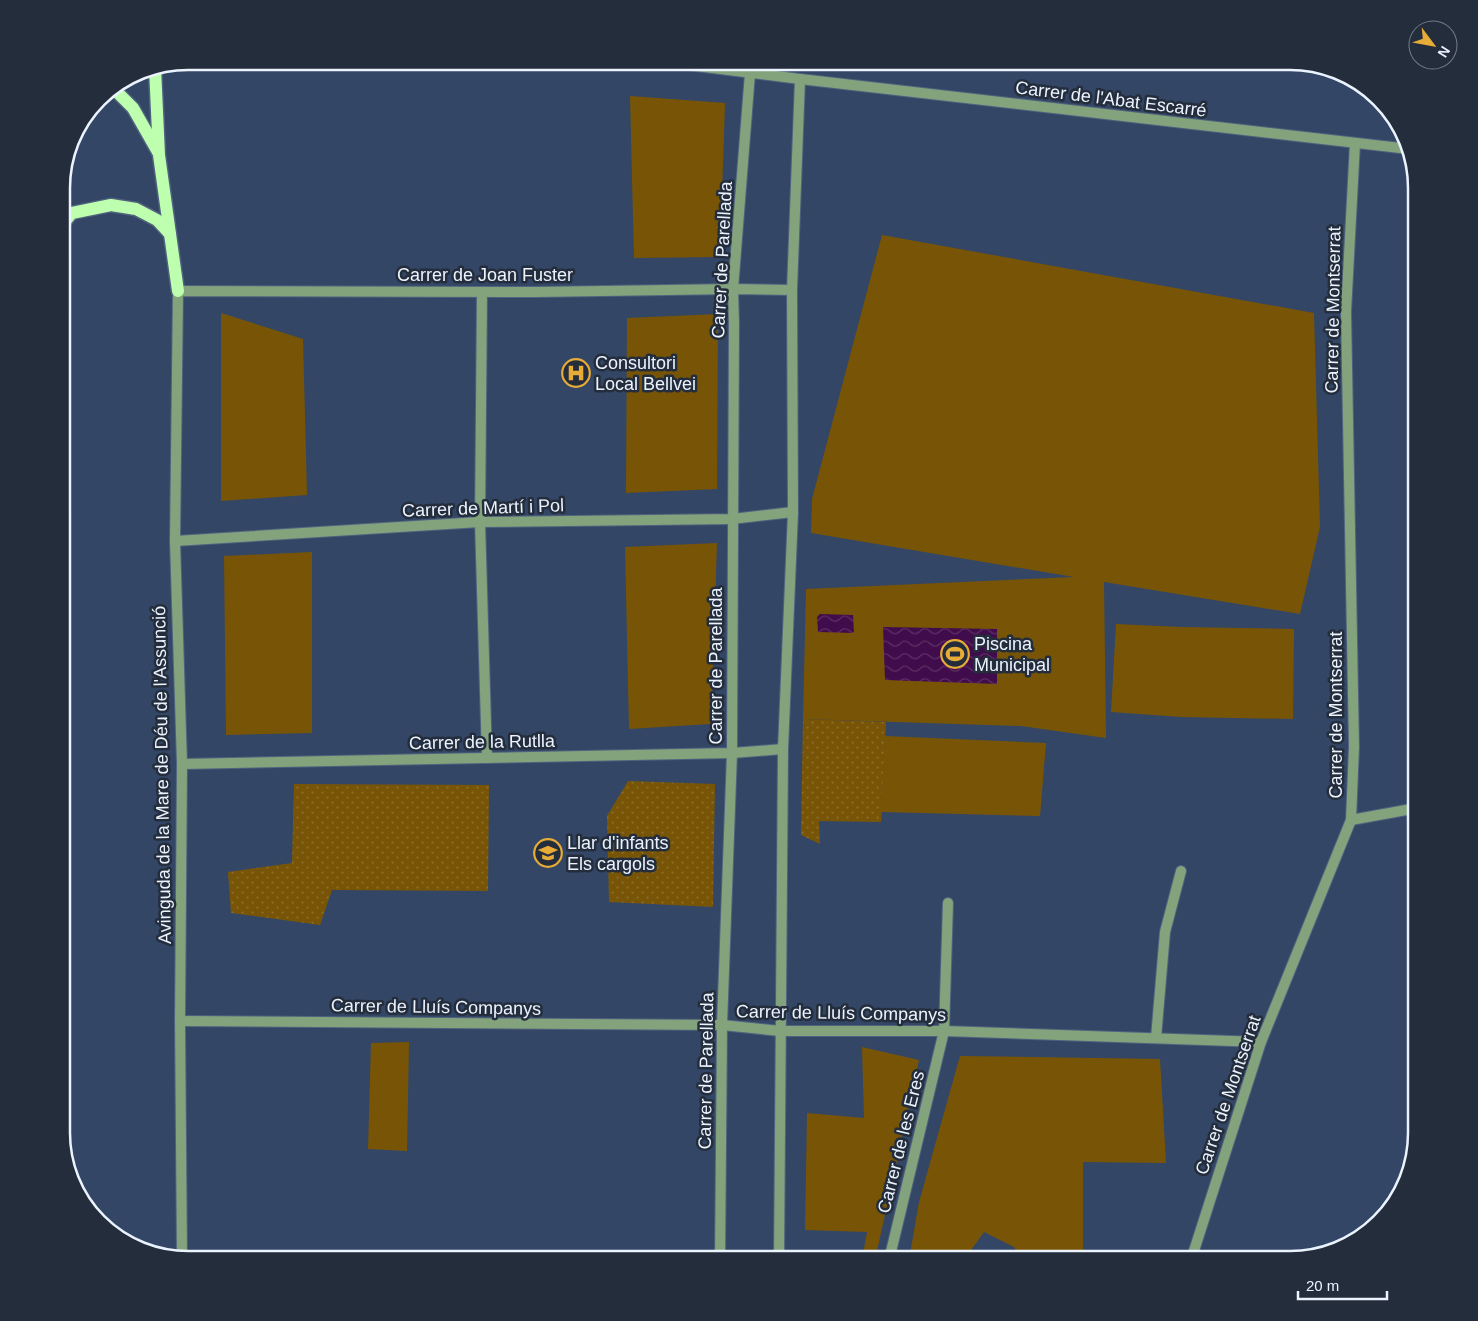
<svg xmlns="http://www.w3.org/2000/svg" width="1478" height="1321" viewBox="0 0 1478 1321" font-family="Helvetica,sans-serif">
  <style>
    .grass { fill: url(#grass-dots) }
    .garden { fill: #785506 }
    .water { fill: url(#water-waves) }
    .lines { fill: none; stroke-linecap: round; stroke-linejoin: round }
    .street-casing { stroke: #50627e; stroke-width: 12 }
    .primary-casing { stroke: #50627e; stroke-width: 15 }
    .street { stroke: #83a37d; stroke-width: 10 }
    .primary { stroke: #bdfeaf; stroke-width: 12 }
    .labels { text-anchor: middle; stroke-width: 5; stroke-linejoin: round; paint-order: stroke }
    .street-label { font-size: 18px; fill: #ebf3ff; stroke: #242d3b }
    .poi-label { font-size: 18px; fill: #ebf3ff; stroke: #242d3b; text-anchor: start }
    .rim { fill: none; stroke: #ebf3ff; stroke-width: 2.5 }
  </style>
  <defs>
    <pattern id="grass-dots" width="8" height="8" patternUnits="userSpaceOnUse" patternTransform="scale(1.25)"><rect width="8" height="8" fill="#785506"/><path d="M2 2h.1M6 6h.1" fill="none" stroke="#8b6e2b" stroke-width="1.8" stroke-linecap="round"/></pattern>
    <pattern id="water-waves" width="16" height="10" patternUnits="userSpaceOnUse" patternTransform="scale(1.25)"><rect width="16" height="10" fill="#410c4b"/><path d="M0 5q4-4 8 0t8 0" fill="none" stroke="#5d3066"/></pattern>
  </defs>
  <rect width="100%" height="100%" fill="#334666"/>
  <g class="grass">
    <path d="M 803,719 L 886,722 L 881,822 L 819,821 L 820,844 L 801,835 Z"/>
    <path d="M 628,781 L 715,784 L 713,907 L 609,902 L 607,816 Z"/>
    <path d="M 294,784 L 489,785 L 488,891 L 332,890 L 320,925 L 231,913 L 228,872 L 292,863 Z"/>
  </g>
  <g class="garden">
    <path d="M 630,96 L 725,103 L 720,257 L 634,258 Z"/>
    <path d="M 882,235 L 1314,313 L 1320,527 L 1300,614 L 1104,582 L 1106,738 L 1021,726 L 803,719 L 806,589 L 1074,577 L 811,533 L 812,499 Z"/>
    <path d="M 221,313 L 303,339 L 307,495 L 221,501 Z"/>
    <path d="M 718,314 L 717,489 L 626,493 L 627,318 Z"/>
    <path d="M 717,543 L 711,724 L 629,729 L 625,547 Z"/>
    <path d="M 312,552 L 312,733 L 226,735 L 224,556 Z"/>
    <path d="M 1116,624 L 1181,627 L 1294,629 L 1293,719 L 1181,717 L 1111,712 Z"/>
    <path d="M 885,736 L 1046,743 L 1040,816 L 881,812 Z"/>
    <path d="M 409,1042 L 407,1151 L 368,1149 L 371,1043 Z"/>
    <path d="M 862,1047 L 919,1060 L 875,1260 L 862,1260 L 867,1232 L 805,1230 L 807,1113 L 864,1118 Z"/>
    <path d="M 960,1056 L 1160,1059 L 1166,1163 L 1083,1162 L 1083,1260 L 1021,1260 L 1014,1247 L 984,1232 L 964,1260 L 909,1260 L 919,1202 Z"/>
  </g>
  <g class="water">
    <path d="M 820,614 L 853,615 L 854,632 L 852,633 L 818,632 L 817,617 Z"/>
    <path d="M 883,627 L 997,629 L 997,684 L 885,680 Z"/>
  </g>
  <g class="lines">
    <defs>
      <g id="street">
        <path d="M 656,61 L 800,79 L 1409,149"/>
        <path d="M 482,292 L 480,522 L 487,758"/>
        <path d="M 175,541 L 480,522 L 732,519 L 793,512"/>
        <path d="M 182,764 L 732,753 L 783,749"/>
        <path d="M 1351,820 L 1417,808"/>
        <path d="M 180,1021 L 722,1025 L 780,1031 L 944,1031 L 1261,1042"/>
        <path d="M 1156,1038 L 1165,932 L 1181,871"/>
        <path d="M 182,1259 L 180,1021 L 182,764 L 175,541 L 178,291 L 536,292 L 733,289 L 792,290"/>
        <path d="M 720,1260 L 722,1025 L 732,753 L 734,324 L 733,289 L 750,73"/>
        <path d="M 779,1260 L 783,749 L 793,512 L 792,290 L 800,79"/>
        <path d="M 889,1260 L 944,1031 L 948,903"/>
        <path d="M 1191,1260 L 1261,1042 L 1351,820 L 1354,747 L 1346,312 L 1355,143"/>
      </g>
      <g id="primary">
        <path d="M 155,68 L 159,155 L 178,291"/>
        <path d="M 113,88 L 133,108 L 158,152"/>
        <path d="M 62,225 L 72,213 L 111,205 L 136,209 L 157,220 L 170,234"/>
      </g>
    </defs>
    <use href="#street" class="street-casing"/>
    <use href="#primary" class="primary-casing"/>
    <use href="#street" class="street"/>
    <use href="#primary" class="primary"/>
  </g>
  <defs>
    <symbol id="hospital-ring" viewBox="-11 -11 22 22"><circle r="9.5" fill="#242d3b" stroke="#e7ac37" stroke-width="1.5"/><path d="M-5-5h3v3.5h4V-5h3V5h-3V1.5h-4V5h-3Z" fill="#e7ac37"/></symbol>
    <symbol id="stadium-ring" viewBox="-11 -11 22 22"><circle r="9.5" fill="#242d3b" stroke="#e7ac37" stroke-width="1.5"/><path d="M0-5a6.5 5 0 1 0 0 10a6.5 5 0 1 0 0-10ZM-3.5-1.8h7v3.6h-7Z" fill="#e7ac37"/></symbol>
    <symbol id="school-ring" viewBox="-11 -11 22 22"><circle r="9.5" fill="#242d3b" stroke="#e7ac37" stroke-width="1.5"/><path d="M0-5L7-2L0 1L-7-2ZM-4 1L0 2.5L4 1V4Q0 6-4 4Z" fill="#e7ac37"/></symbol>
  </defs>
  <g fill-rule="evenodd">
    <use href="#hospital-ring" x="560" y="357" width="32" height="32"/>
    <use href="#stadium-ring" x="939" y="638" width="32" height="32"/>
    <use href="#school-ring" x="532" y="837" width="32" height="32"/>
  </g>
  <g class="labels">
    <g class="street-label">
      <text transform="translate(1111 99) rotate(7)" y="6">Carrer de l'Abat Escarré</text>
      <text transform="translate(722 260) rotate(-87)" y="6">Carrer de Parellada</text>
      <text x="485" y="281">Carrer de Joan Fuster</text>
      <text transform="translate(1333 310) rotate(-89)" y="6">Carrer de Montserrat</text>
      <text transform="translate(483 508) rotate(-2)" y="6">Carrer de Martí i Pol</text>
      <text transform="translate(716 666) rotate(-90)" y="6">Carrer de Parellada</text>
      <text transform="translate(1336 715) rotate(-90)" y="6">Carrer de Montserrat</text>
      <text transform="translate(482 742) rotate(-1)" y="6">Carrer de la Rutlla</text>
      <text transform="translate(162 775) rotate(-91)" y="6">Avinguda de la Mare de Déu de l'Assunció</text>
      <text transform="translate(436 1007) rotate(1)" y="6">Carrer de Lluís Companys</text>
      <text transform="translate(841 1013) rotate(1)" y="6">Carrer de Lluís Companys</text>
      <text transform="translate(706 1071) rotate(-89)" y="6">Carrer de Parellada</text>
      <text transform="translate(1228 1095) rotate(-71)" y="6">Carrer de Montserrat</text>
      <text transform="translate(901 1142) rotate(-76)" y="6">Carrer de les Eres</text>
    </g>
    <g class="poi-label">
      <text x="595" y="369">Consultori<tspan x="595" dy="21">Local Bellvei</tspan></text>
      <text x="974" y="650">Piscina<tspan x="974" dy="21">Municipal</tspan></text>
      <text x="567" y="849">Llar d'infants<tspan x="567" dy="21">Els cargols</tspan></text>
    </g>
  </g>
  <path d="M0 0H1478V1321H0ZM188 70H1290A118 118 0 0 1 1408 188V1133A118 118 0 0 1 1290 1251H188A118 118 0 0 1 70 1133V188A118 118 0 0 1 188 70Z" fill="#242d3b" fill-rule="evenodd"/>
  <path class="rim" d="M188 70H1290A118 118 0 0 1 1408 188V1133A118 118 0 0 1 1290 1251H188A118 118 0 0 1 70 1133V188A118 118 0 0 1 188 70Z"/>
  <g transform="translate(1433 45) rotate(122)"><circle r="24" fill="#242d3b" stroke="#747c89"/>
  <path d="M0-4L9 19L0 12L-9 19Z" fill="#e7ac37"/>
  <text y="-8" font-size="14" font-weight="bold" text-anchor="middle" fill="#ebf3ff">N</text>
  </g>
  <path d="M1298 1291v8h89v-8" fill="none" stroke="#ebf3ff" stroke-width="2.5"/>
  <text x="1306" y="1291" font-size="15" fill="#ebf3ff" stroke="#242d3b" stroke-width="4" paint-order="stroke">20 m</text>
</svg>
